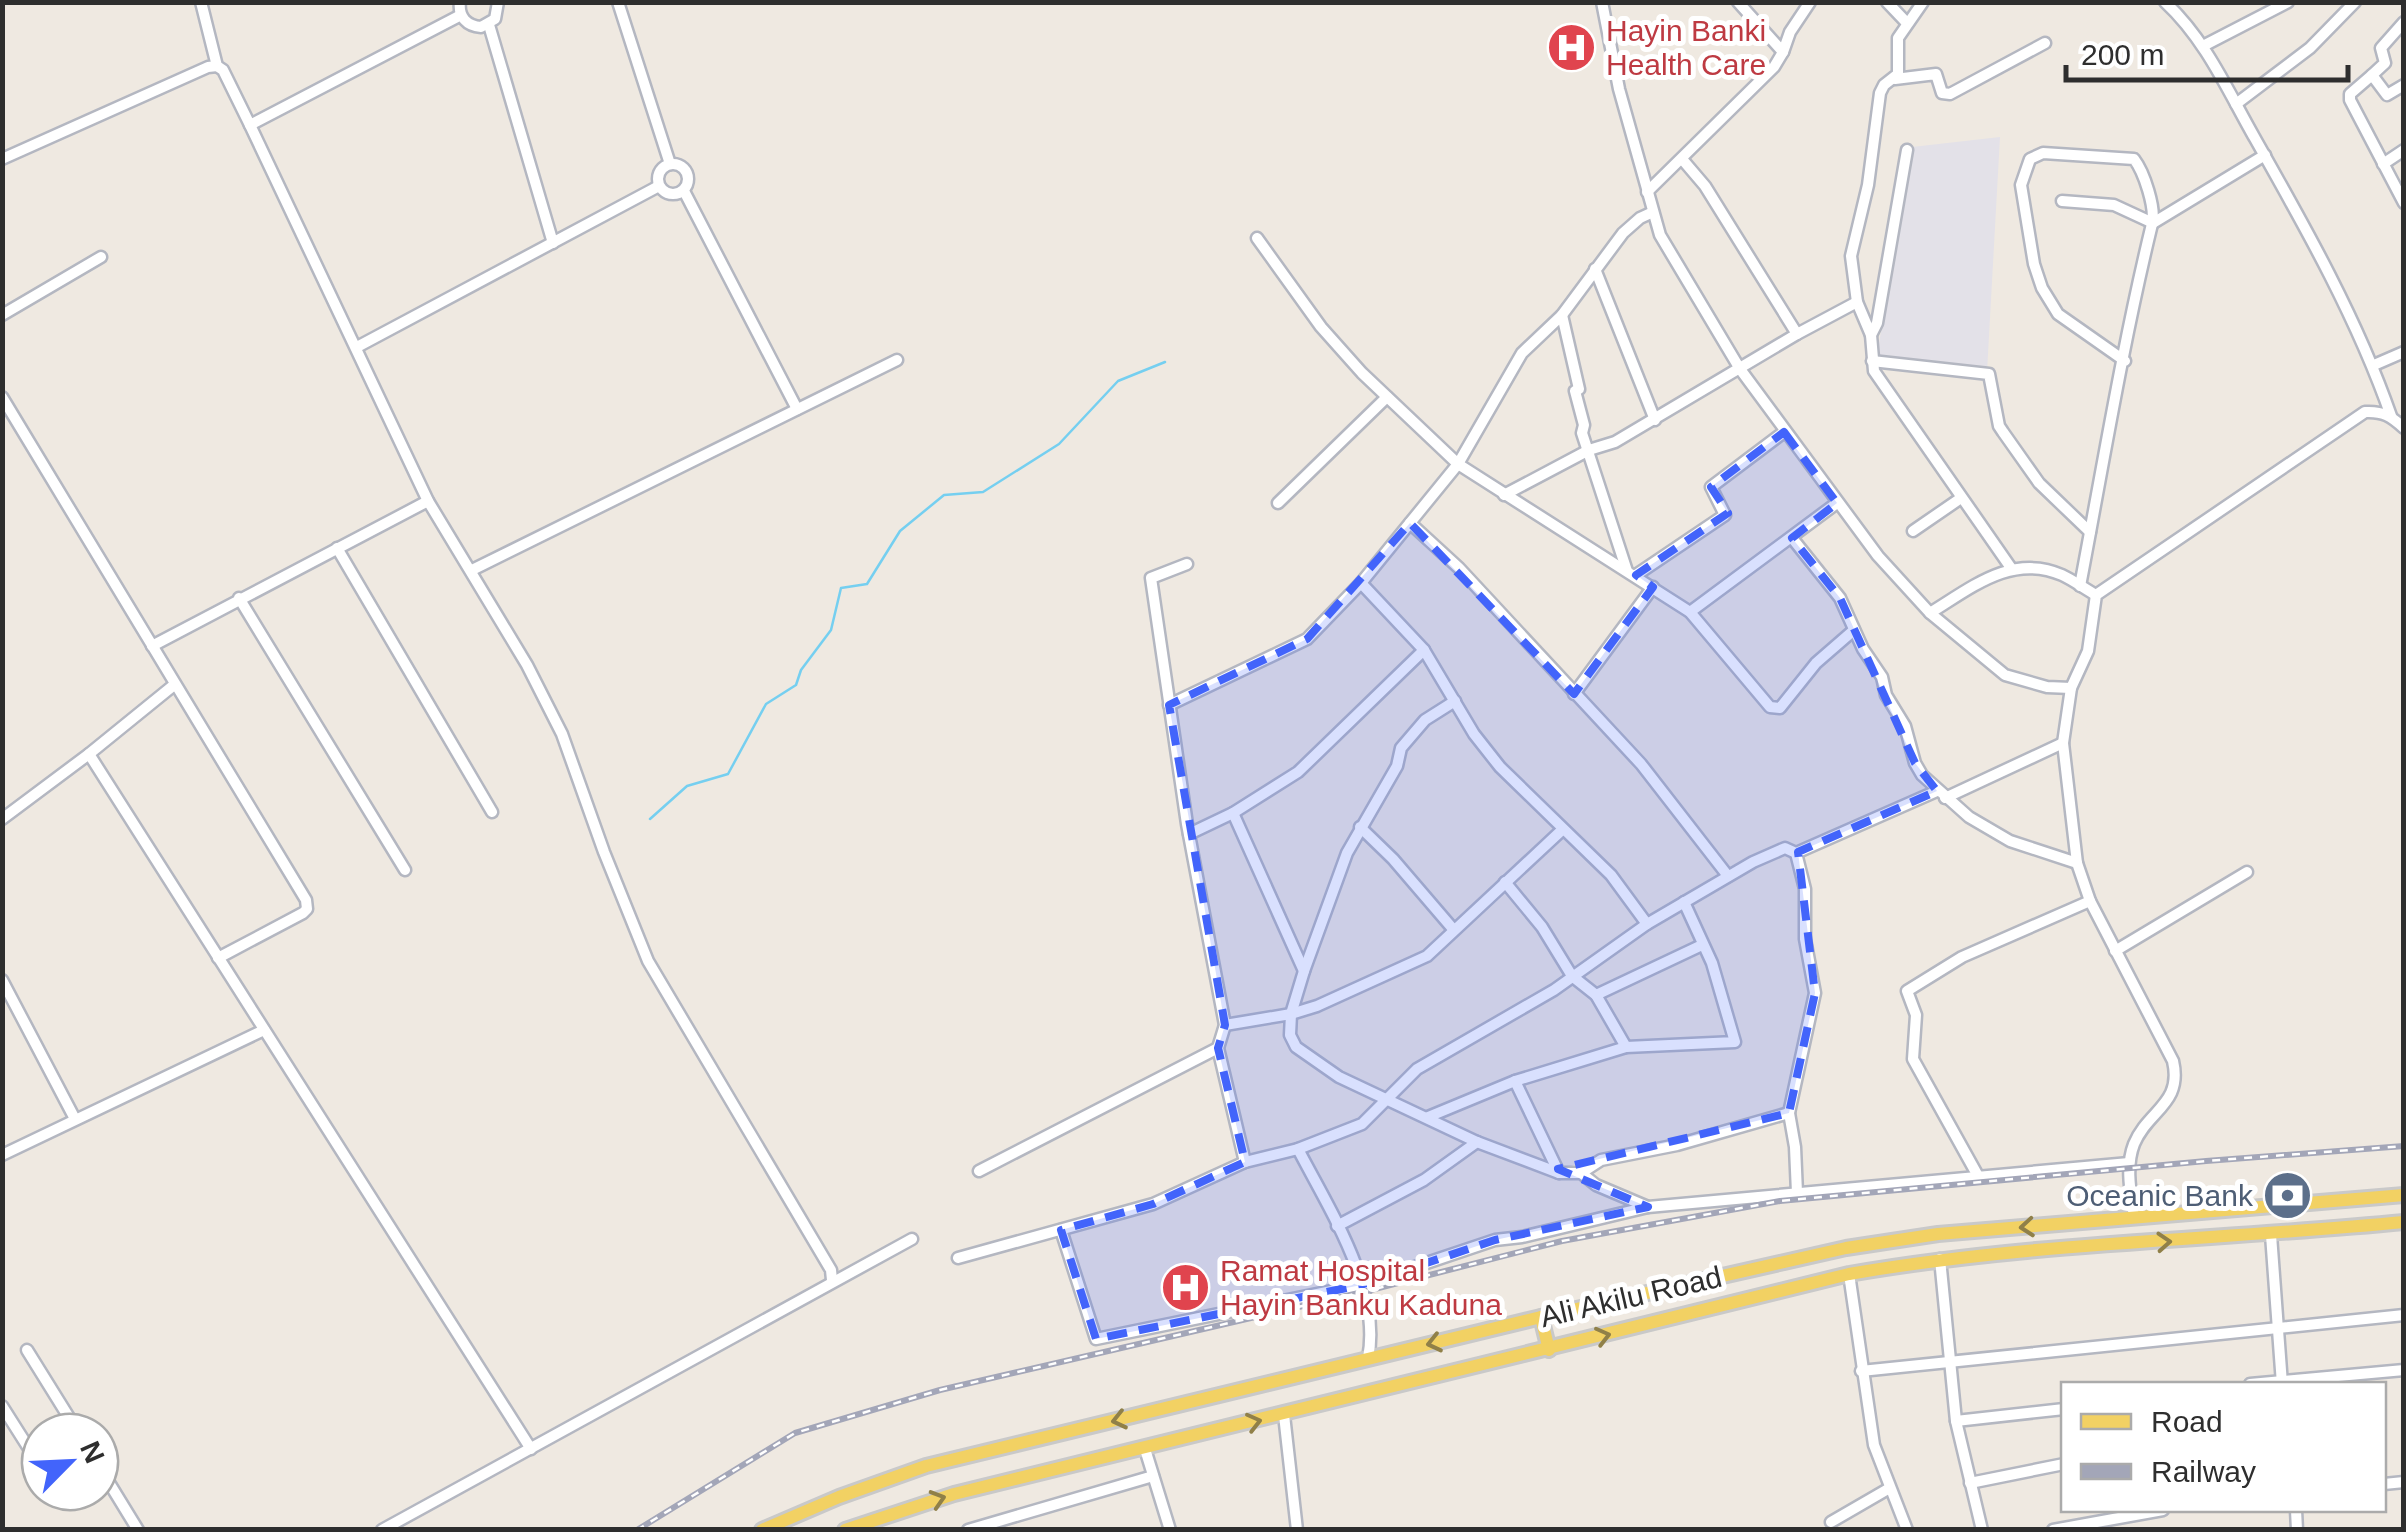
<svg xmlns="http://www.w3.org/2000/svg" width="2406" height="1532" viewBox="0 0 2406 1532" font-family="Helvetica,sans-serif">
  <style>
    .industrial { fill: #e3e1e8 }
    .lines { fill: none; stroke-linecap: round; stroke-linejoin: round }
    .stream { stroke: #75cff0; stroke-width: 2.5 }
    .minor-casing { stroke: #b4b7c1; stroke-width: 15 }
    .major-casing { stroke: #c9c9c9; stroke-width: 18 }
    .minor { stroke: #fff; stroke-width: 10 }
    .major { stroke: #f2d163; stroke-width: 12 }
    .rail-casing { stroke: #a3a6b8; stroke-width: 6 }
    .rail { stroke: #fff; stroke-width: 2.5; stroke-dasharray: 8; stroke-linecap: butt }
    .oneway { stroke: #908048 }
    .marked { fill: #4264fb; fill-opacity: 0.2; stroke: #4264fb; stroke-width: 8; stroke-dasharray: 20 12; stroke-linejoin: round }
    .labels { text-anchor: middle; stroke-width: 10; stroke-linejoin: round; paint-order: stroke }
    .health-label { font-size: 30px; fill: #be3a42; stroke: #fff; text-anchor: start }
    .service-label { font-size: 30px; fill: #4e5e75; stroke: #fff; text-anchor: end }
    .street-label { font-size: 30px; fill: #2e2e2e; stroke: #fff }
  </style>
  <rect width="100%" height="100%" fill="#efe9e1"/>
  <path class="industrial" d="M 2000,137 L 1987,372 L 1877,355 L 1912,147 Z"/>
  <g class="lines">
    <g class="stream">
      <path d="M 2403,2 L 2404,3"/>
      <path d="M 650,819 L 687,786 L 728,774 L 766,704 L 796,685 L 801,670 L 831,630 L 841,588 L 867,584 L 900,531 L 944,495 L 983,492 L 1059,444 L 1118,381 L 1165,362"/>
    </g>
    <defs>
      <g id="minor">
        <path d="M 201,2 L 217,66 L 223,70 L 250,125 L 428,501 L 527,665 L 562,734 L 604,852 L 648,961 L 831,1270 L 832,1280"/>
        <path d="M 460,2 C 458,17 467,26 481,27 L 495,19 L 498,2"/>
        <path d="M 618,2 L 670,164"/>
        <path d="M 1602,2 L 1619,89 L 1660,235 L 1740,369 L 1878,556 L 1930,613 L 2005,675 L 2047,687 L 2071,688"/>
        <path d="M 1738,2 L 1783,52"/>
        <path d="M 1887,2 L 1906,22"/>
        <path d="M 2165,2 C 2205,39 2227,89 2253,135 C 2304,225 2357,318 2391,416"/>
        <path d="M 489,25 L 553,243"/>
        <path d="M 2203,46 L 2288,2"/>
        <path d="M 2372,75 L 2385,63 L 2381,48 L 2404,22"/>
        <path d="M 1895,79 L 1936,74 L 1942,93 L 1950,94 L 2045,43"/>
        <path d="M 2404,85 L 2387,95 L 2372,75 L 2350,94 L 2350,100 L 2404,203"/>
        <path d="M 2236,104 L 2310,48 L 2355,2"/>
        <path d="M 250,125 L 461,15"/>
        <path d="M 1907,150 L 1877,323 L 1871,335 L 1874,371 L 2011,568"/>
        <path d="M 2,159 L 208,67 L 217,66"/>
        <path d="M 1682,159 L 1705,186 L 1797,334"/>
        <circle cx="673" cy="179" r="15"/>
        <path d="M 2383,164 L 2404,150"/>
        <path d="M 684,191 L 797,409"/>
        <path d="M 1647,192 L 1774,67 L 1783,52 L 1790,32 L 1810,2"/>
        <path d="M 2062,201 L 2114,205 L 2153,223 L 2265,155"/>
        <path d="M 1257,238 L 1321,327 L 1362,373 L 1458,464 L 1690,612 L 1770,707 L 1780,708 L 1816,663 L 1854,630"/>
        <path d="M 1595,269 L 1655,420"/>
        <path d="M 2,315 L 101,257"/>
        <path d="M 1562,315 L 1579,389 L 1575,391 L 1584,425 L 1582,433 L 1627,571"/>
        <path d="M 1871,335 L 1857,302 L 1851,256 L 1868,185 L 1880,93 L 1884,85 L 1898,74 L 1898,38 L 1923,2"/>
        <path d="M 357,347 L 659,186"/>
        <path d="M 1872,361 L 1989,374 L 1999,426 L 2003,432 L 2039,483 L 2090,532"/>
        <path d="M 2374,365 L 2404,352"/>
        <path d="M 2,397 L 306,900 L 307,909 L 303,913 L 218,958"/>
        <path d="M 1504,495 L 1589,450 L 1615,442 L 1797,334 L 1857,302"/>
        <path d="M 1278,503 L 1387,397"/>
        <path d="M 1410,523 L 1459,568 L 1641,764 L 1728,876"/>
        <path d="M 1913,531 L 1961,498"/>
        <path d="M 1792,538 L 1840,598 L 1863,649 L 1882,677 L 1886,695 L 1905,726 L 1915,763 L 1922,775 L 1969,817 L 2010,841 L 2077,863"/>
        <path d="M 337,548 L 492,812"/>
        <path d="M 1187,564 L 1151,578 L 1187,824 L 1225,1025 L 1218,1048 L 1245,1162"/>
        <path d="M 472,570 L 897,360"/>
        <path d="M 1636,575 L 1725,515 L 1711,487 L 1784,432"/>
        <path d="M 1361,583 L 1424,650 L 1474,734 L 1500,767 L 1611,875 L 1647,924"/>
        <path d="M 2080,586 C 2103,465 2123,343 2152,224 C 2156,208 2144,172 2134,159 L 2043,153 L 2030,159 L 2021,185 L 2034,264 L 2042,288 L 2058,314 L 2125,361"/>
        <path d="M 239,598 L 405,870"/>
        <path d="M 1690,612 L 1837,503"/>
        <path d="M 1930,613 C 1971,588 2012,553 2062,575 C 2073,580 2085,589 2096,595"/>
        <path d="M 152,646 L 428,501"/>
        <path d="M 1574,694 L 1653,587"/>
        <path d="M 1455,701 L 1425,720 L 1401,748 L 1397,766 L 1347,853 L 1304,971 L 1291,1014 L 1290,1035 L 1296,1047 L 1339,1077 L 1477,1142 L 1559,1173 L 1581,1173 L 1596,1185 L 1648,1207 L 2129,1163"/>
        <path d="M 1169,705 L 1307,639 L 1361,583 L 1458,464 L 1522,353 L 1562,315 L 1623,233 L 1640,218 L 1653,212"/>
        <path d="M 89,754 L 174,685"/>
        <path d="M 1945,798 L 2063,743"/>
        <path d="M 1233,813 L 1304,971"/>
        <path d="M 2,819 L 89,754 L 531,1449"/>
        <path d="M 1360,827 L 1393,859 L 1453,929"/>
        <path d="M 1189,834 L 1233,813 L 1298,772 L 1424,650"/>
        <path d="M 1796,853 L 1805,889 L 1805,939 L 1815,993 L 1789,1113 L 1795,1147 L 1797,1193"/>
        <path d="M 1505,882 L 1542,927 L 1572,976 L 1596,995 L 1626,1047"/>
        <path d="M 2115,951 L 2247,872"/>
        <path d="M 2,980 L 75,1119"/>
        <path d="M 1596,995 L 1702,945"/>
        <path d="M 1225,1025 L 1291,1014 L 1317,1006 L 1427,956 L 1562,830"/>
        <path d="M 1515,1081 L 1559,1173"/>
        <path d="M 1428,1117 L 1515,1081 L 1626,1047 L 1735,1042 L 1712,963 L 1684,902"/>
        <path d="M 1298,1149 C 1329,1209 1382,1290 1368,1358"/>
        <path d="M 2,1155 L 264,1030"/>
        <path d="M 979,1171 L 1218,1048"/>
        <path d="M 1581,1173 L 1601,1160 L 1677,1145 L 1789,1113"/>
        <path d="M 1978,1176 L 1913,1059 L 1916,1015 L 1907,991 L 1962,957 L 2090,901"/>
        <path d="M 2134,1217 C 2131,1194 2125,1167 2134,1144 C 2148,1110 2183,1104 2173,1061 L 2090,901 L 2077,863 L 2063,743 L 2071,688 L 2088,651 L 2096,595 L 2365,412 C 2383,411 2391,416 2404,428"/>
        <path d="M 1337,1226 L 1424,1180 L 1477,1142"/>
        <path d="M 1061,1230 L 1096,1339 L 1361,1285 L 1495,1240 L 1522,1237 L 1648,1207"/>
        <path d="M 2271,1235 L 2282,1384"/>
        <path d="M 958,1258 L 1153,1204 L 1245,1162 L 1298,1149 L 1362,1124 L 1417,1069 L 1554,990 L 1647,924 L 1753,862 L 1785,848 L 1796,853 L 1937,791"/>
        <path d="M 1940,1259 L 1956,1421 L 1982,1530"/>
        <path d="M 1849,1274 L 1874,1445 L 1907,1530"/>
        <path d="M 27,1350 L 78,1432"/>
        <path d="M 1861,1371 L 2404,1315"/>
        <path d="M 2250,1384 L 2404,1370"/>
        <path d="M 2,1406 L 35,1458"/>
        <path d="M 1284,1415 L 1297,1530"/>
        <path d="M 1956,1421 L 2064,1409"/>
        <path d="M 1145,1449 L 1170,1530"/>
        <path d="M 100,1468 L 138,1530"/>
        <path d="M 1970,1483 L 2064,1464"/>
        <path d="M 2384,1484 L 2404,1482"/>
        <path d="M 2296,1510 L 2297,1530"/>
        <path d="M 1831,1522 L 1888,1489"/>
        <path d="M 382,1530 L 912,1239"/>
        <path d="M 968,1530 L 1153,1476"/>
        <path d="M 2053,1530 L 2163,1510"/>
      </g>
      <g id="major">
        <path d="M 1541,1317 L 1549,1350"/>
        <path d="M 762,1530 L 839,1497 L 926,1466 L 1541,1317 L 1846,1248 L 1938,1234 L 2404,1195"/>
        <path d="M 845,1530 L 954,1494 L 1849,1274 C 2032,1242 2219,1240 2404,1222"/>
      </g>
    </defs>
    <use href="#minor" class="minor-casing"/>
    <use href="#major" class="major-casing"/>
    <use href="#minor" class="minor"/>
    <use href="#major" class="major"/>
    <defs>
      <path id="rail" d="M 637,1530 L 795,1433 L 940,1390 L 1363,1292 L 1562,1241 L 1780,1201 L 2206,1161 L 2404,1146"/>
    </defs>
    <use href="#rail" class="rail-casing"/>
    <use href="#rail" class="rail"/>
  </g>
  <defs><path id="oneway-chevron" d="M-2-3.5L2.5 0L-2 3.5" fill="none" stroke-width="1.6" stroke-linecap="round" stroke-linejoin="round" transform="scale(2.5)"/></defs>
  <g class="oneway">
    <use href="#oneway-chevron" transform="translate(2027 1227) rotate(175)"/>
    <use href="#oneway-chevron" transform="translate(2164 1242) rotate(-4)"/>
    <use href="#oneway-chevron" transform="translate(1603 1336) rotate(-14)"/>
    <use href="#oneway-chevron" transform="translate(1434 1343) rotate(167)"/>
    <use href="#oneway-chevron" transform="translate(1119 1420) rotate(167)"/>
    <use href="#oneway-chevron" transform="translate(1254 1422) rotate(-14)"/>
    <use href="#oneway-chevron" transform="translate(938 1499) rotate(-17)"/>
  </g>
  <path class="marked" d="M 1784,432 L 1837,503 L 1792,538 L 1840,598 L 1915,763 L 1937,791 L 1798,852 L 1815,993 L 1789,1113 L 1558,1169 L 1648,1207 L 1495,1240 L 1361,1285 L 1096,1339 L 1061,1230 L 1153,1204 L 1245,1162 L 1218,1048 L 1225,1025 L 1169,705 L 1307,639 L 1410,523 L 1574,694 L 1653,587 L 1636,575 L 1728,513 L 1711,487 Z"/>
  <defs>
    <symbol id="hospital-disc" viewBox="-11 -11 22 22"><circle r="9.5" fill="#e0444e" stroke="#fff"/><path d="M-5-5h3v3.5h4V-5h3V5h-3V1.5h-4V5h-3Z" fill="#fff"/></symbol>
    <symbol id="bank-disc" viewBox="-11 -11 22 22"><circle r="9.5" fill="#5c6f8a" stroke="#fff"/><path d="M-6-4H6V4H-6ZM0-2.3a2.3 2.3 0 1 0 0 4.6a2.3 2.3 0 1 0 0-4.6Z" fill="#fff"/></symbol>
  </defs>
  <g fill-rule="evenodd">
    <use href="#hospital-disc" x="1544" y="20" width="55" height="55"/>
    <use href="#bank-disc" x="2260" y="1168" width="55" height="55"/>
    <use href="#hospital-disc" x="1158" y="1260" width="55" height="55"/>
  </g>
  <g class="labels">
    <g class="health-label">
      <text x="1606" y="41">Hayin Banki<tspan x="1606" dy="34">Health Care</tspan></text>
      <text x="1220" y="1281">Ramat Hospital<tspan x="1220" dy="34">Hayin Banku Kaduna</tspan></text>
    </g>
    <g class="service-label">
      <text x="2253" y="1206">Oceanic Bank</text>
    </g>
    <g class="street-label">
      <text transform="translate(1631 1297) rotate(-13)" y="10">Ali Akilu Road</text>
    </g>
  </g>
  <rect width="2406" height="1532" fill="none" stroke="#2e2e2e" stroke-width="10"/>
  <rect x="2061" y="1382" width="325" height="130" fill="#ffffff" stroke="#ababab" stroke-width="2.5"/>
  <rect x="2081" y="1414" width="50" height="15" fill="#f2d163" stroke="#ababab" stroke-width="2.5"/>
  <text x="2151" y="1432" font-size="30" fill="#2e2e2e">Road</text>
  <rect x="2081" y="1464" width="50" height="15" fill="#a3a6b8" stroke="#ababab" stroke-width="2.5"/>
  <text x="2151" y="1482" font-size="30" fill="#2e2e2e">Railway</text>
  <g transform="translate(70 1462) rotate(66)"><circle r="48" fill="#ffffff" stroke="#ababab" stroke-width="2.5"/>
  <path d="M0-8L18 38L0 25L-18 38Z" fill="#4264fb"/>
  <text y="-15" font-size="28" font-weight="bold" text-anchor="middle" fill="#2e2e2e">N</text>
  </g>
  <path d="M2066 65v15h282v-15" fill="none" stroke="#2e2e2e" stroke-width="5"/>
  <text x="2081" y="65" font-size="30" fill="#2e2e2e" stroke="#ffffff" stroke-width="8" paint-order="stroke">200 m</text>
</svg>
